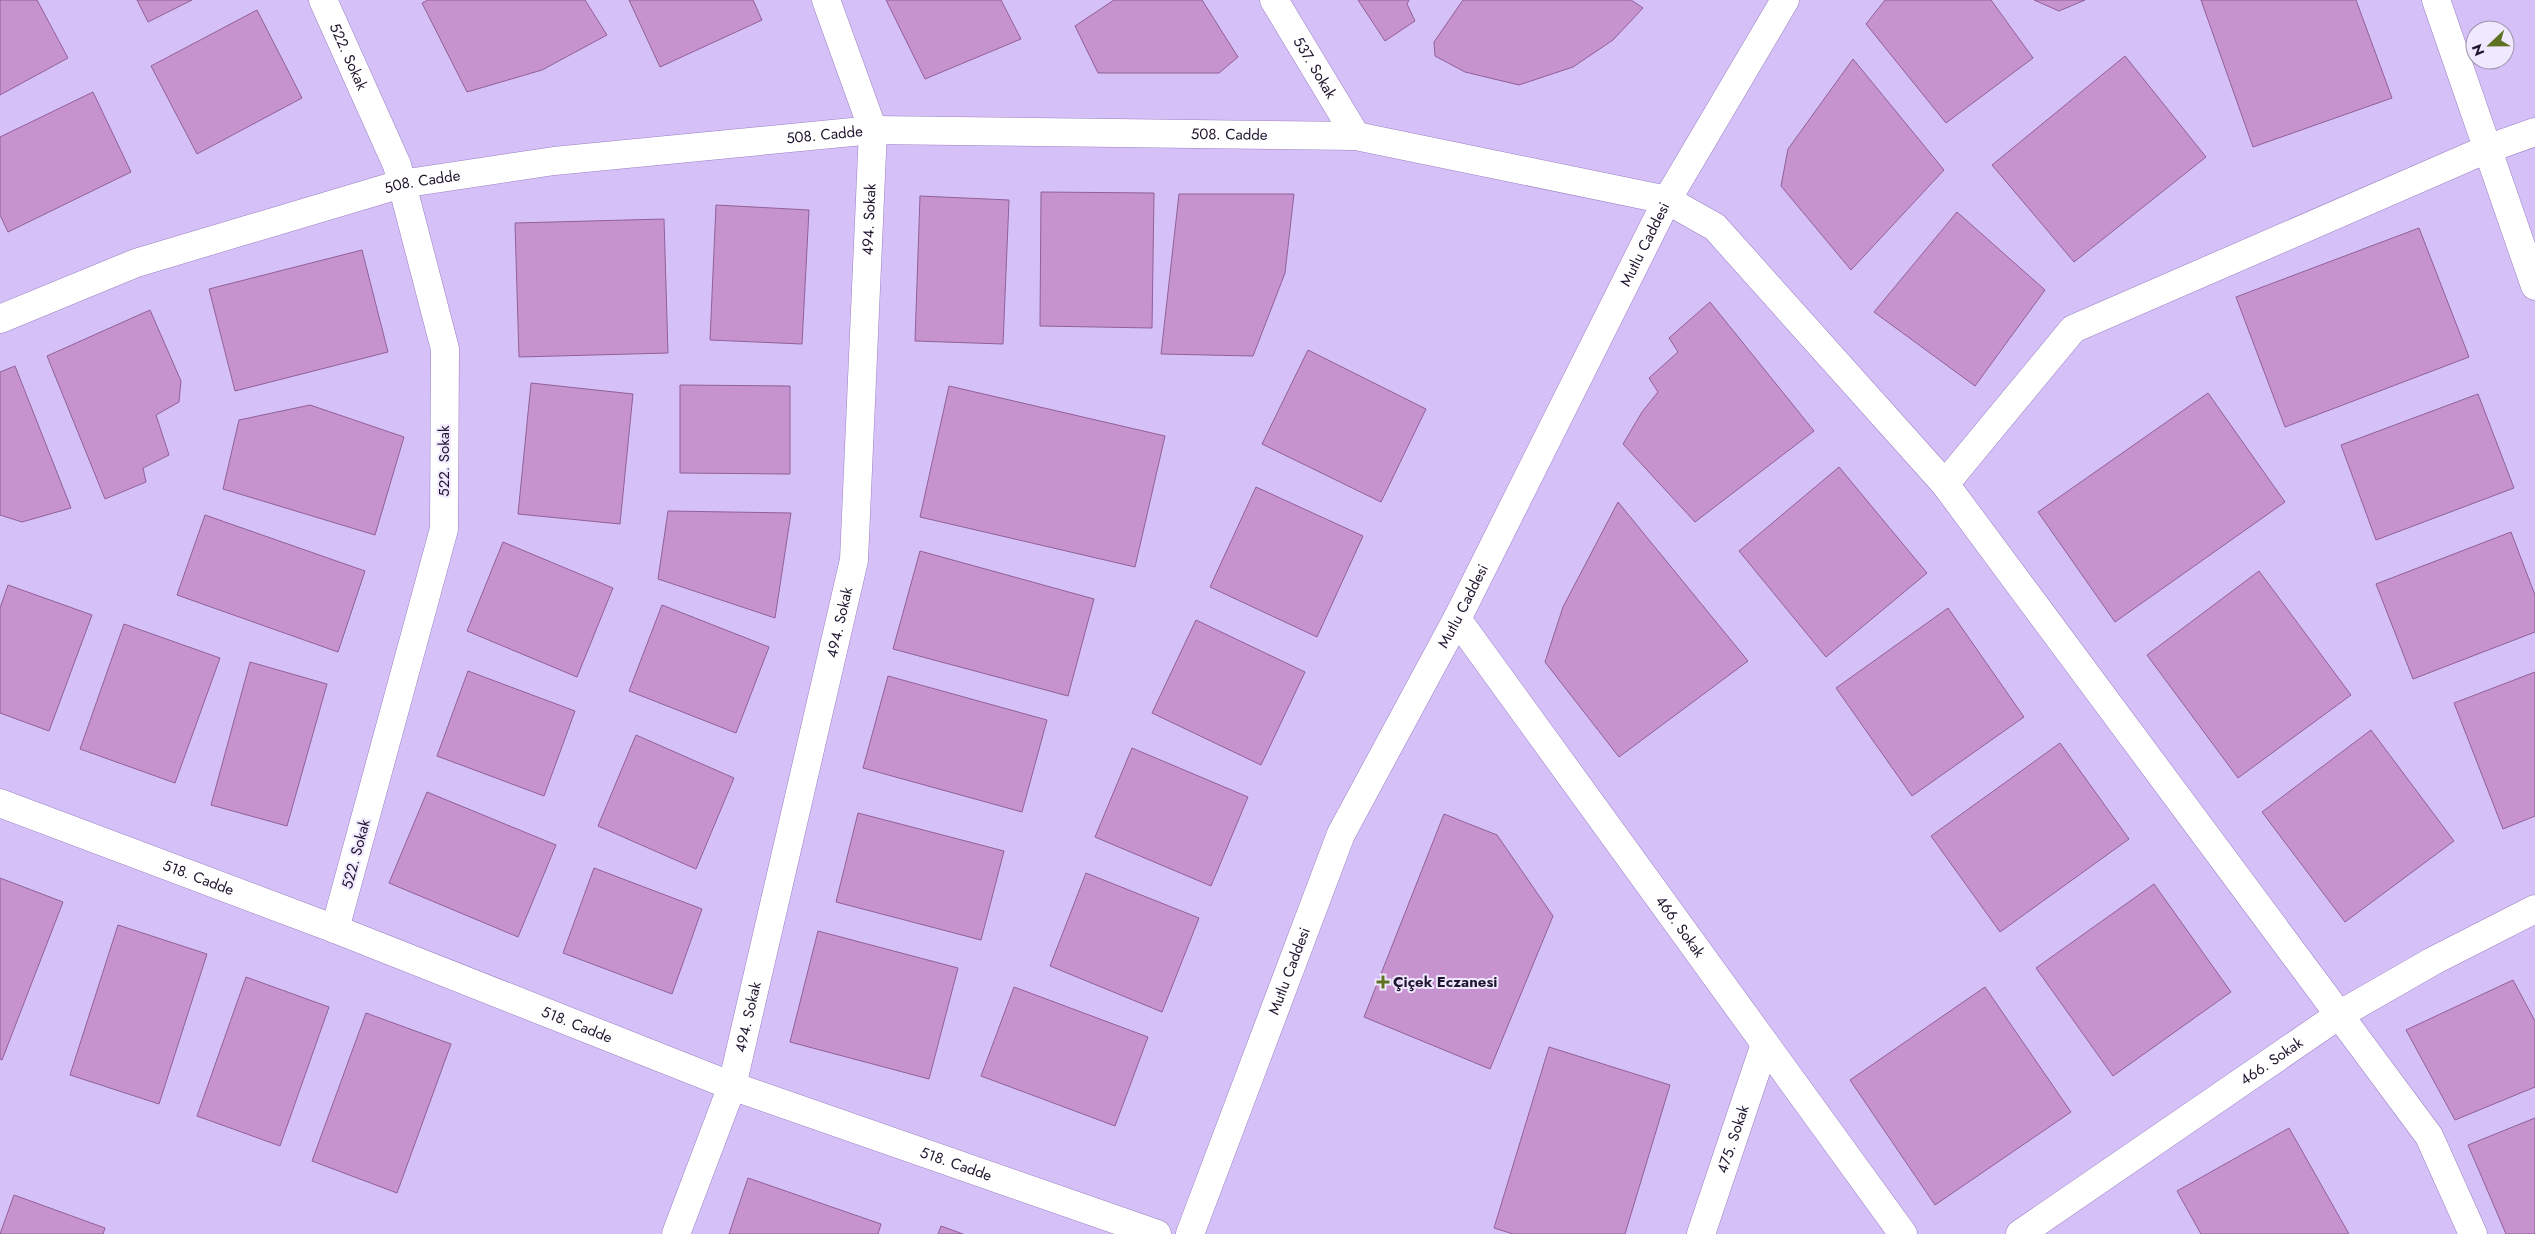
<svg xmlns="http://www.w3.org/2000/svg" width="2535" height="1234" viewBox="0 0 2535 1234" font-family="Jost,sans-serif">
  <style>
    .building { fill: #c693ce; stroke: #916098 }
    .lines { fill: none; stroke-linecap: round; stroke-linejoin: round }
    .minor-casing { stroke: #9b81c3; stroke-width: 29 }
    .minor { stroke: #fff; stroke-width: 28 }
    .poi-dot { fill: #5e7221; stroke: #f0e8fe; stroke-width: 2 }
    .labels { text-anchor: middle; stroke-width: 4; stroke-linejoin: round; paint-order: stroke }
    .street-label { font-size: 15px; fill: #20152f; stroke: #f0e8fe }
    .poi-label { font-size: 15px; font-weight: bold; fill: #20152f; stroke: #f0e8fe; text-anchor: start }
  </style>
  <rect width="100%" height="100%" fill="#d5c0f8"/>
  <g class="building">
    <path d="M 0,0 L 37,0 L 68,58 L 0,95 Z"/>
    <path d="M 137,0 L 192,0 L 148,22 Z"/>
    <path d="M 428,0 L 585,0 L 607,35 L 542,70 L 467,92 L 422,3 Z"/>
    <path d="M 629,0 L 753,0 L 762,20 L 660,67 Z"/>
    <path d="M 886,0 L 1001,0 L 1021,39 L 925,79 Z"/>
    <path d="M 1114,0 L 1202,0 L 1238,57 L 1219,73 L 1098,73 L 1075,26 Z"/>
    <path d="M 1358,0 L 1409,0 L 1407,4 L 1415,21 L 1385,41 Z"/>
    <path d="M 1463,0 L 1631,0 L 1643,8 L 1613,40 L 1573,67 L 1519,85 L 1465,72 L 1435,56 L 1434,42 Z"/>
    <path d="M 1885,0 L 1991,0 L 2033,58 L 1946,123 L 1866,24 Z"/>
    <path d="M 2034,0 L 2085,0 L 2059,11 Z"/>
    <path d="M 2201,0 L 2356,0 L 2392,98 L 2253,147 Z"/>
    <path d="M 257,10 L 302,98 L 197,154 L 151,66 Z"/>
    <path d="M 2125,56 L 2206,157 L 2074,262 L 1992,165 Z"/>
    <path d="M 1853,59 L 1944,170 L 1851,270 L 1781,186 L 1788,149 Z"/>
    <path d="M 93,92 L 131,172 L 8,232 L 0,215 L 0,137 Z"/>
    <path d="M 1041,192 L 1154,193 L 1152,328 L 1040,326 Z"/>
    <path d="M 1179,194 L 1294,194 L 1285,273 L 1253,356 L 1161,354 Z"/>
    <path d="M 920,196 L 1009,200 L 1003,344 L 915,341 Z"/>
    <path d="M 716,205 L 809,210 L 802,344 L 710,340 Z"/>
    <path d="M 1957,212 L 2045,290 L 1975,386 L 1874,312 Z"/>
    <path d="M 664,219 L 668,353 L 519,357 L 515,223 Z"/>
    <path d="M 2419,228 L 2469,357 L 2285,427 L 2236,297 Z"/>
    <path d="M 362,250 L 388,352 L 235,391 L 209,289 Z"/>
    <path d="M 1710,302 L 1814,431 L 1695,522 L 1623,444 L 1642,412 L 1658,392 L 1649,378 L 1678,352 L 1669,338 Z"/>
    <path d="M 150,310 L 181,381 L 179,402 L 156,415 L 169,455 L 143,468 L 146,482 L 105,499 L 47,356 Z"/>
    <path d="M 1308,350 L 1426,409 L 1381,502 L 1262,444 Z"/>
    <path d="M 15,366 L 71,508 L 22,522 L 0,515 L 0,372 Z"/>
    <path d="M 531,383 L 633,394 L 620,524 L 518,514 Z"/>
    <path d="M 680,385 L 790,386 L 790,474 L 680,473 Z"/>
    <path d="M 949,386 L 1165,436 L 1135,567 L 920,517 Z"/>
    <path d="M 2208,393 L 2285,502 L 2115,622 L 2038,512 Z"/>
    <path d="M 2478,394 L 2514,488 L 2376,540 L 2341,445 Z"/>
    <path d="M 310,405 L 404,437 L 375,535 L 223,489 L 239,420 Z"/>
    <path d="M 1839,467 L 1927,573 L 1826,657 L 1739,551 Z"/>
    <path d="M 1256,487 L 1363,536 L 1317,637 L 1210,587 Z"/>
    <path d="M 1618,502 L 1748,661 L 1619,757 L 1545,662 L 1563,607 Z"/>
    <path d="M 668,511 L 791,513 L 775,618 L 658,579 Z"/>
    <path d="M 205,515 L 365,571 L 338,652 L 177,595 Z"/>
    <path d="M 2511,532 L 2535,595 L 2535,632 L 2413,679 L 2376,584 Z"/>
    <path d="M 503,542 L 613,588 L 577,677 L 467,631 Z"/>
    <path d="M 920,551 L 1094,599 L 1068,696 L 893,649 Z"/>
    <path d="M 2259,571 L 2351,695 L 2238,778 L 2147,655 Z"/>
    <path d="M 8,585 L 92,615 L 49,731 L 0,713 L 0,608 Z"/>
    <path d="M 662,605 L 769,647 L 736,733 L 629,691 Z"/>
    <path d="M 1948,608 L 2024,717 L 1912,796 L 1836,688 Z"/>
    <path d="M 1196,620 L 1305,672 L 1261,765 L 1152,713 Z"/>
    <path d="M 124,624 L 220,658 L 175,783 L 80,749 Z"/>
    <path d="M 250,662 L 327,684 L 287,826 L 211,805 Z"/>
    <path d="M 468,671 L 575,711 L 544,796 L 437,756 Z"/>
    <path d="M 2535,672 L 2535,816 L 2503,829 L 2454,703 Z"/>
    <path d="M 888,676 L 1047,720 L 1022,812 L 863,768 Z"/>
    <path d="M 2371,730 L 2454,841 L 2345,922 L 2262,812 Z"/>
    <path d="M 636,735 L 734,778 L 696,869 L 598,826 Z"/>
    <path d="M 2060,743 L 2129,839 L 2000,932 L 1931,836 Z"/>
    <path d="M 1132,748 L 1248,797 L 1211,886 L 1095,837 Z"/>
    <path d="M 427,792 L 556,845 L 518,937 L 389,883 Z"/>
    <path d="M 858,813 L 1004,851 L 981,940 L 836,902 Z"/>
    <path d="M 1444,814 L 1497,835 L 1553,916 L 1490,1069 L 1364,1017 Z"/>
    <path d="M 594,868 L 702,909 L 672,994 L 563,953 Z"/>
    <path d="M 1086,873 L 1199,918 L 1162,1012 L 1050,966 Z"/>
    <path d="M 0,878 L 63,902 L 2,1060 L 0,1059 Z"/>
    <path d="M 2154,884 L 2231,992 L 2113,1076 L 2036,968 Z"/>
    <path d="M 118,925 L 207,954 L 159,1104 L 70,1075 Z"/>
    <path d="M 818,931 L 958,968 L 929,1079 L 790,1042 Z"/>
    <path d="M 246,977 L 329,1007 L 280,1146 L 197,1116 Z"/>
    <path d="M 2513,980 L 2535,1021 L 2535,1087 L 2455,1120 L 2406,1030 Z"/>
    <path d="M 1014,987 L 1148,1037 L 1115,1126 L 981,1076 Z"/>
    <path d="M 1985,987 L 2071,1112 L 1935,1205 L 1850,1080 Z"/>
    <path d="M 366,1013 L 451,1044 L 397,1193 L 312,1161 Z"/>
    <path d="M 1549,1047 L 1670,1085 L 1625,1234 L 1513,1234 L 1494,1228 Z"/>
    <path d="M 2535,1118 L 2535,1234 L 2506,1234 L 2468,1145 Z"/>
    <path d="M 2289,1128 L 2349,1234 L 2201,1234 L 2177,1191 Z"/>
    <path d="M 748,1178 L 881,1224 L 878,1234 L 729,1234 Z"/>
    <path d="M 14,1195 L 105,1228 L 103,1234 L 0,1234 Z"/>
    <path d="M 941,1226 L 963,1234 L 938,1234 Z"/>
  </g>
  <g class="lines">
    <defs>
      <g id="minor">
        <path id="s1" d="M 323,0 L 397,165 L 445,349 L 444,529 L 335,929"/>
        <path id="s2" d="M 1274,0 L 1356,136"/>
        <path d="M 2436,0 L 2535,286"/>
        <path id="s3" d="M 0,319 L 136,263 L 401,184 L 554,161 L 873,130 L 1356,136 L 1667,200 L 1715,227 L 1945,484 L 2429,1136 L 2473,1234"/>
        <path d="M 1945,484 L 2073,329 L 2487,149 L 2535,132"/>
        <path id="s4" d="M 1457,619 L 1903,1234"/>
        <path id="s5" d="M 0,803 L 335,929 L 732,1086 L 1157,1234"/>
        <path id="s6" d="M 676,1234 L 732,1086 L 854,560 L 873,130 L 826,0"/>
        <path id="s7" d="M 1190,1234 L 1341,834 L 1457,619 L 1667,200 L 1785,0"/>
        <path id="s8" d="M 1701,1234 L 1765,1044"/>
        <path id="s9" d="M 2020,1234 L 2339,1015 L 2433,961 L 2535,909"/>
      </g>
    </defs>
    <use href="#minor" class="minor-casing"/>
    <use href="#minor" class="minor"/>
  </g>
  <path class="poi-dot" d="M1380.5 974.5h5v5h5v5h-5v5h-5v-5h-5v-5h5z"/>
  <g class="labels">
    <g class="street-label">
      <text dy="5" stroke="none"><textPath href="#s1" startOffset="62">522. Sokak</textPath></text>
      <text dy="5" stroke="none"><textPath href="#s2" startOffset="79">537. Sokak</textPath></text>
      <text dy="5" stroke="none"><textPath href="#s3" startOffset="1255">508. Cadde</textPath></text>
      <text dy="5" stroke="none"><textPath href="#s3" startOffset="850">508. Cadde</textPath></text>
      <text dy="5" stroke="none"><textPath href="#s3" startOffset="445">508. Cadde</textPath></text>
      <text dy="5" stroke="none"><textPath href="#s6" startOffset="1039">494. Sokak</textPath></text>
      <text dy="5" stroke="none"><textPath href="#s7" startOffset="1091">Mutlu Caddesi</textPath></text>
      <text transform="translate(444 461) rotate(-90)" y="5">522. Sokak</text>
      <text dy="5" stroke="none"><textPath href="#s7" startOffset="686">Mutlu Caddesi</textPath></text>
      <text dy="5" stroke="none"><textPath href="#s6" startOffset="634">494. Sokak</textPath></text>
      <text transform="translate(356 854) rotate(-75)" y="5">522. Sokak</text>
      <text dy="5" stroke="none"><textPath href="#s5" startOffset="212">518. Cadde</textPath></text>
      <text dy="5" stroke="none"><textPath href="#s4" startOffset="380">466. Sokak</textPath></text>
      <text dy="5" stroke="none"><textPath href="#s7" startOffset="281">Mutlu Caddesi</textPath></text>
      <text dy="5" stroke="none"><textPath href="#s6" startOffset="229">494. Sokak</textPath></text>
      <text dy="5" stroke="none"><textPath href="#s5" startOffset="618">518. Cadde</textPath></text>
      <text dy="5" stroke="none"><textPath href="#s9" startOffset="305">466. Sokak</textPath></text>
      <text dy="5" stroke="none"><textPath href="#s8" startOffset="100">475. Sokak</textPath></text>
      <text dy="5" stroke="none"><textPath href="#s5" startOffset="1022">518. Cadde</textPath></text>
    </g>
    <g class="poi-label">
      <text x="1393" y="987">Çiçek Eczanesi</text>
    </g>
  </g>
  <g transform="translate(2490 45) rotate(248)"><circle r="24" fill="#f0e8fe" stroke="#9d94ab"/>
  <path d="M0-4L9 19L0 12L-9 19Z" fill="#5e7221"/>
  <text y="-8" font-size="14" font-weight="bold" text-anchor="middle" fill="#20152f">N</text>
  </g>
</svg>
